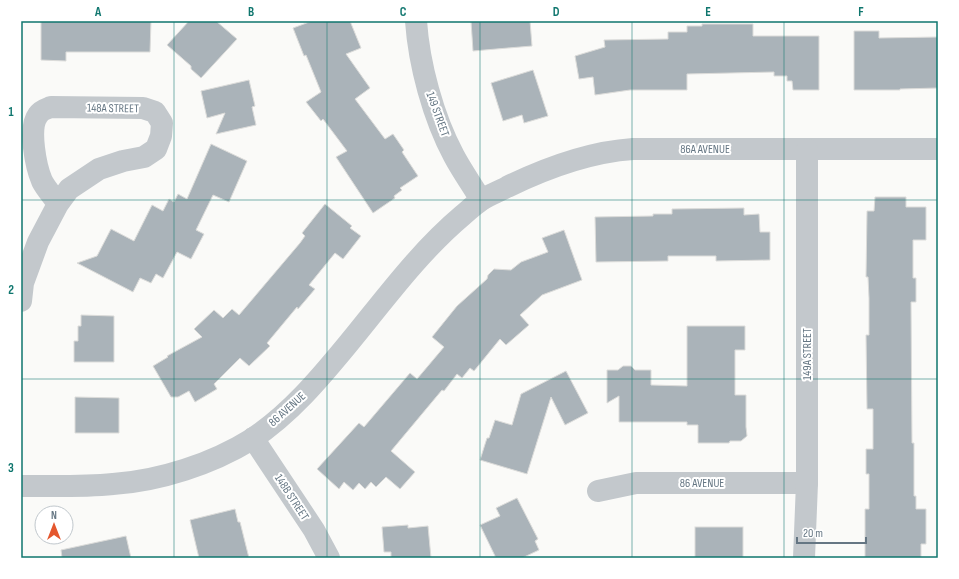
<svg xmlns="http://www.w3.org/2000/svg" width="959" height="579" viewBox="0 0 959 579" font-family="'Sofia Sans Condensed',sans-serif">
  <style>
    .building { fill: #aab3b9; stroke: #dcdcda }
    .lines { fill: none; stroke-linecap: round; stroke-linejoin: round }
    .street { stroke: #c3c8cc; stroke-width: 22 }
    .grid { fill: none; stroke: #0f766e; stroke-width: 1; stroke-opacity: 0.55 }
    .labels { text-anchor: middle; stroke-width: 4; stroke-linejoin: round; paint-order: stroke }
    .street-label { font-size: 12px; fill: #657683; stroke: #fff }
    .neatline { fill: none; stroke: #0f766e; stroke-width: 1.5 }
    .grid-label { font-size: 13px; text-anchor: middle; font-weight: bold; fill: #0f766e }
  </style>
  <rect width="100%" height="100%" fill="#fafaf8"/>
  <g class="building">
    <path d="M 41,21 L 151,21 L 150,52 L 66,52 L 66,61 L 41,60 Z"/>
    <path d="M 189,21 L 216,21 L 237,39 L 201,78 L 191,69 L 191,66 L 167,45 Z"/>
    <path d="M 312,21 L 350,21 L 361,48 L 346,54 L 370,88 L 355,99 L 385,139 L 393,134 L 404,150 L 402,152 L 418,176 L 400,188 L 402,190 L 394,196 L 395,198 L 373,213 L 336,157 L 347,151 L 323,119 L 321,121 L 306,102 L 321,92 L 306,55 L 304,56 L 293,28 Z"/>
    <path d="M 471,21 L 530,21 L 532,46 L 473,51 Z"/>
    <path d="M 702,24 L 753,24 L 753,36 L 819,36 L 819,90 L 793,90 L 792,81 L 787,81 L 787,76 L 774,76 L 774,72 L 687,74 L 687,90 L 630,90 L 595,95 L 593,77 L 579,79 L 575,56 L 605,47 L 604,40 L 668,39 L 668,32 L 687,32 L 687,26 L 702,26 Z"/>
    <path d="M 854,31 L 879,31 L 879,38 L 938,37 L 938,88 L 900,89 L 900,90 L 854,90 Z"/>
    <path d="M 533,70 L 548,116 L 524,123 L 522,115 L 503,121 L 491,83 Z"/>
    <path d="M 249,80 L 255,106 L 252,107 L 256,125 L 216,134 L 225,113 L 207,118 L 201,91 Z"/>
    <path d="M 211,144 L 247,161 L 229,202 L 213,195 L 196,230 L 204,234 L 191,259 L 177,252 L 163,278 L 156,274 L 151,283 L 140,278 L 133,292 L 77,263 L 97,256 L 111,229 L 134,241 L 152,205 L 163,211 L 169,199 L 174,202 L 178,194 L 187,199 Z"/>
    <path d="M 875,197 L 906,197 L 906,207 L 926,207 L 926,240 L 913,240 L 913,278 L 916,278 L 916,302 L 911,302 L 912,443 L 914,443 L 914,496 L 916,496 L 916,509 L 926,509 L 926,544 L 921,544 L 921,558 L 865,558 L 865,509 L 869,509 L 869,474 L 866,474 L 866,449 L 873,449 L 873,409 L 867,409 L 866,335 L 869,335 L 869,298 L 868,277 L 866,277 L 867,211 L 874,211 Z"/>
    <path d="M 325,204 L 352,226 L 350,228 L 361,236 L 343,259 L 335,253 L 309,285 L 315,289 L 298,309 L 297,307 L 267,343 L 270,346 L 249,366 L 240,358 L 214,384 L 217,389 L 195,402 L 189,391 L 178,397 L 171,397 L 153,366 L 168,357 L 167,356 L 202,337 L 194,329 L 214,310 L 223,318 L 232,309 L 239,315 L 300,243 L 305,236 L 302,233 Z"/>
    <path d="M 744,208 L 744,215 L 759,214 L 760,232 L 770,232 L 770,260 L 716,261 L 716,256 L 668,256 L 668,261 L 596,262 L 595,217 L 653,216 L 653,214 L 672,214 L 672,209 Z"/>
    <path d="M 564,230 L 582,280 L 542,295 L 520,315 L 529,325 L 506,345 L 500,339 L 474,371 L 470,368 L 462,378 L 457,374 L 444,391 L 442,390 L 391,451 L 415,472 L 400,489 L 386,477 L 376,487 L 371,482 L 365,489 L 359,483 L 353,490 L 344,482 L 339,489 L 317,469 L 359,423 L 364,427 L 410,373 L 417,379 L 444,347 L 432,337 L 457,306 L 487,279 L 488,275 L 494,269 L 511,270 L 521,262 L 548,252 L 542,238 Z"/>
    <path d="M 81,315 L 114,316 L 114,362 L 74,362 L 74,341 L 78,341 L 78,326 L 81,326 Z"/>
    <path d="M 687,326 L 745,326 L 745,350 L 735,350 L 735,395 L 746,395 L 746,427 L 747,436 L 741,441 L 730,441 L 729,443 L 698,443 L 698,425 L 687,425 L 687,422 L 619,422 L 619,396 L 607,403 L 607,370 L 618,370 L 623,366 L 631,366 L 635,370 L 651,370 L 651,385 L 687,386 Z"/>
    <path d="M 566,371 L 588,413 L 565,425 L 551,397 L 527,474 L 480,460 L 487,438 L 489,438 L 495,420 L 512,425 L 521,394 Z"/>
    <path d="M 75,397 L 119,398 L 119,433 L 75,433 Z"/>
    <path d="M 517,498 L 538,539 L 535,541 L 539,550 L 522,558 L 496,558 L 480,525 L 500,516 L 496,508 Z"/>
    <path d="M 235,509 L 238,522 L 240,522 L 249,558 L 199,558 L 190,520 Z"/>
    <path d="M 408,525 L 408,528 L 428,526 L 431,558 L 391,558 L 391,552 L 384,552 L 382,527 Z"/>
    <rect x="695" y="527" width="48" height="31"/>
    <path d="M 126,536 L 131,558 L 62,558 L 61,550 Z"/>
  </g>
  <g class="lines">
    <g class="street">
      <path d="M 416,21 C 419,64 433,117 454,156 C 462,171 472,185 481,200"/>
      <path d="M 21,301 L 23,283 L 38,242 L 58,204 L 69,189 L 99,169 L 123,161 L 144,157 L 156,149 L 161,136 L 162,123 L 155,112 L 143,108 L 51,107 C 46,109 41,110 38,115 C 28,128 36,167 42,181 C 46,189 53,196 58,204"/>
      <path d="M 253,438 L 314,530 L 329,558"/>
      <path d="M 21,486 C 52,486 83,487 113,484 C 159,481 212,464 252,439 C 290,414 320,378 348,344 C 385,299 419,252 463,215 C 469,210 474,205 480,201 C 488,195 498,192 507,187 C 546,168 588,152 633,149 L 938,149"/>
      <path d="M 598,491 L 636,483 L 807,483"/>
      <path d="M 804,558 L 807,483 L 807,150"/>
    </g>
  </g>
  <path class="grid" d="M 174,21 L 174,558M 327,21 L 327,558M 480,21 L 480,558M 632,21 L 632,558M 784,21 L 784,558M 21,200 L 938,200M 21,379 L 938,379"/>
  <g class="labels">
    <g class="street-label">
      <text transform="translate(113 108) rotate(1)" y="4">148A STREET</text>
      <text transform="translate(438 114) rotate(70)" y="4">149 STREET</text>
      <text x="705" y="153">86A AVENUE</text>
      <text transform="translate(807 354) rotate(-90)" y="4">149A STREET</text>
      <text transform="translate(287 409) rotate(-42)" y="4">86 AVENUE</text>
      <text x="702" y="487">86 AVENUE</text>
      <text transform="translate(292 497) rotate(57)" y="4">148B STREET</text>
    </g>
  </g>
  <rect width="959" height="579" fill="none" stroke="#ffffff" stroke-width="44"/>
  <g transform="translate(54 525)"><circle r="19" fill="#ffffff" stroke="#c1c8cd"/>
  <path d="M0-3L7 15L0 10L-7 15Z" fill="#e4572e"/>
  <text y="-6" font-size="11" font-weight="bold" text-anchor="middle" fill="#657683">N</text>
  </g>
  <path d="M797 537v6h69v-6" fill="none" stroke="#657683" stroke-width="2"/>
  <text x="803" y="537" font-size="12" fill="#657683" stroke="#ffffff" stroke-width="3" paint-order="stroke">20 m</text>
  <rect x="22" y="22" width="915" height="535" class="neatline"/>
  <g class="grid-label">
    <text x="98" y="16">A</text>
    <text x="251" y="16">B</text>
    <text x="403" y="16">C</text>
    <text x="556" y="16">D</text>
    <text x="708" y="16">E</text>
    <text x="861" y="16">F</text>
    <text x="11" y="116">1</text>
    <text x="11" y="294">2</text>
    <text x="11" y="472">3</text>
  </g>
</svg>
